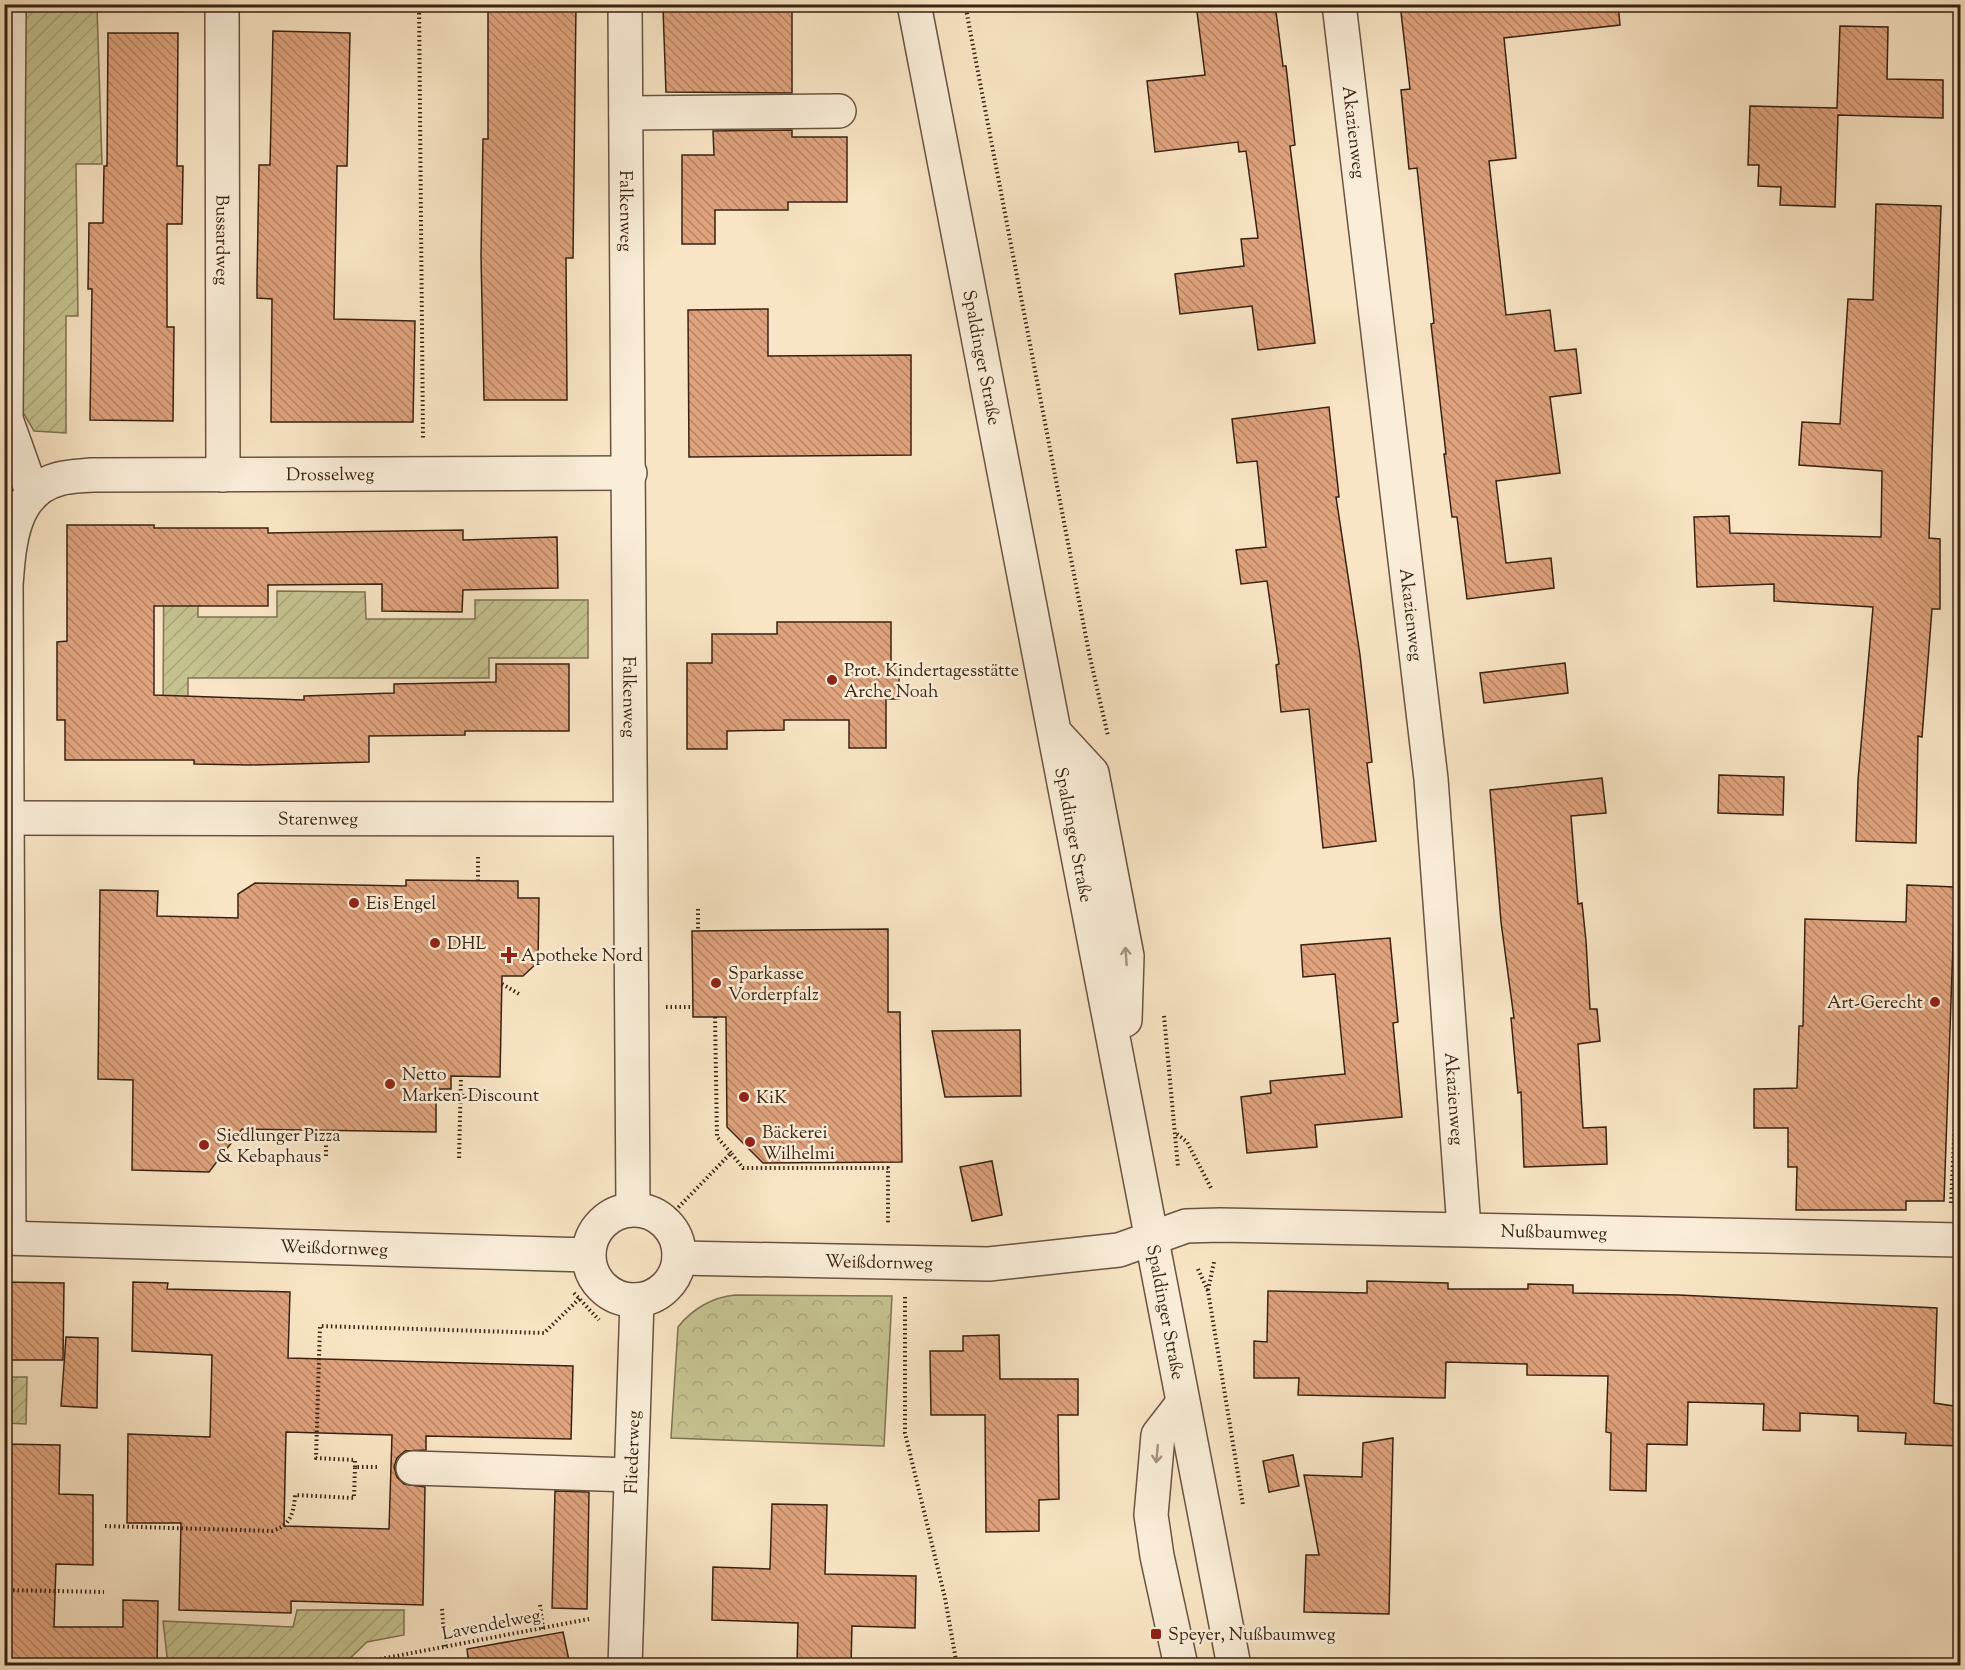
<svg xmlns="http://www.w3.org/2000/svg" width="1965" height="1670" viewBox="0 0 1965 1670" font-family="'Sorts Mill Goudy',serif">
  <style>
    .forest { fill: url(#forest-crowns); stroke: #7f7252; stroke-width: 1.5 }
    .garden { fill: url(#garden-furrows); stroke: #7f7252; stroke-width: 1.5 }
    .building { fill: url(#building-back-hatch); stroke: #392213; stroke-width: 1.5; fill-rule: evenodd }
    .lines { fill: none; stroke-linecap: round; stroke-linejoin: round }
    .minor-casing { stroke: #695340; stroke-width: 36 }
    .path { stroke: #392213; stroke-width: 4; stroke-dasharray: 1.5 3; stroke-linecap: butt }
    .minor { stroke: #fbeed9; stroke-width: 33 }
    .oneway { stroke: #a49280 }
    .poi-dot { fill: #8f2418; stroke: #fbeed9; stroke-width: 2 }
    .labels { text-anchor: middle; stroke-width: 5; stroke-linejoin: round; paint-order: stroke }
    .street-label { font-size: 18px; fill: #392213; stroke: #fbeed9 }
    .poi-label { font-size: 18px; fill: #392213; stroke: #fbeed9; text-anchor: start }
  </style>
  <defs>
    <pattern id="forest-crowns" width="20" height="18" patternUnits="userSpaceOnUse" patternTransform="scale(1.5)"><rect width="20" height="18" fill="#c5c290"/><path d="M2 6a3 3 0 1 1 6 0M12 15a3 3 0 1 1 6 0" fill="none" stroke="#aaa67b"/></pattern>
    <pattern id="garden-furrows" width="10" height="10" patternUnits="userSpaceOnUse" patternTransform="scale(1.5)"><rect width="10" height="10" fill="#c5c290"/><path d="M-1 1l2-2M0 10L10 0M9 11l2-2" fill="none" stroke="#aaa67b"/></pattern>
    <pattern id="building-back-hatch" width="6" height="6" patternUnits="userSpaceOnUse" patternTransform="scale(1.5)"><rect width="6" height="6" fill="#dfa37d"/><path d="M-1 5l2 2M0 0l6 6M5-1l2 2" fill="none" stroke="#b68465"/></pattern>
  </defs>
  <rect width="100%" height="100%" fill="#f9e5c5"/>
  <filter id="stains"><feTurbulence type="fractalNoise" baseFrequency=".00333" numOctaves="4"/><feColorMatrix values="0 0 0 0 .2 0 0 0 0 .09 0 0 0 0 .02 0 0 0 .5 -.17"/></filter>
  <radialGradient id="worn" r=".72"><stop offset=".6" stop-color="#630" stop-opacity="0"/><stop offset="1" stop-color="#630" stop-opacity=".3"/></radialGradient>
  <path class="forest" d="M 735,1295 L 892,1296 L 884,1446 L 671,1438 L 678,1327 C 692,1309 713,1297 735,1295 Z"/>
  <g class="garden">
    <path d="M 76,4 L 97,7 L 102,164 L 76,164 L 78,316 L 66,316 L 66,433 L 34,431 L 21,409 L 21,5 Z"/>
    <path d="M 164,541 L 198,541 L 198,617 L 277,617 L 277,591 L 365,592 L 366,619 L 475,619 L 475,600 L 588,600 L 588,658 L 489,658 L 489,678 L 188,678 L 188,709 L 163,709 Z"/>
    <path d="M 5,1377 L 27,1377 L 26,1424 L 5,1423 Z"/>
    <path d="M 297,1610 L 404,1610 L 404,1635 L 367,1642 L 343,1665 L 168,1665 L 163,1621 L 293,1627 Z"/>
  </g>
  <g class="building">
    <path d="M 488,4 L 576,4 L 573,258 L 566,258 L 567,400 L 484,400 L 481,256 L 483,139 L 488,139 Z"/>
    <path d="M 701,4 L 792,4 L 792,93 L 666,92 L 663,8 L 701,8 Z"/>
    <path d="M 1196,4 L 1275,4 L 1283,66 L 1286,66 L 1295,145 L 1290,146 L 1315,343 L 1258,350 L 1252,306 L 1180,314 L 1175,274 L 1244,266 L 1241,239 L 1258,238 L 1246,151 L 1239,152 L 1238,142 L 1155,152 L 1147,81 L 1205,75 Z"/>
    <path d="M 1400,4 L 1618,4 L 1620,25 L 1504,38 L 1516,158 L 1489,161 L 1506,315 L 1550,310 L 1555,351 L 1576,349 L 1581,393 L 1550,397 L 1560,473 L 1496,481 L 1506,563 L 1551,558 L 1554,588 L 1467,599 L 1457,517 L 1452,517 L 1444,454 L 1446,454 L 1431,324 L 1434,323 L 1417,168 L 1409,169 L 1401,90 L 1410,89 Z"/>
    <path d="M 1840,26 L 1888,27 L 1887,79 L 1943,80 L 1943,118 L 1838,115 L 1835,207 L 1780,205 L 1781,187 L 1758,186 L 1759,165 L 1748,165 L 1750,106 L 1837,108 Z"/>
    <path d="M 273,31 L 350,33 L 347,166 L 337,166 L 334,319 L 415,321 L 413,422 L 271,422 L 272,299 L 257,298 L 257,281 L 259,165 L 270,165 Z"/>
    <path d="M 108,33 L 178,33 L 177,166 L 183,166 L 182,224 L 167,224 L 167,327 L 174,327 L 173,421 L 90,420 L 92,289 L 88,289 L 89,223 L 103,223 L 104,166 L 107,166 Z"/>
    <path d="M 792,130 L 792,137 L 847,137 L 847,202 L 788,202 L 788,210 L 715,210 L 715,244 L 682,244 L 682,155 L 714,155 L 713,131 Z"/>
    <path d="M 1876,204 L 1941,206 L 1929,538 L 1940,539 L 1940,609 L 1932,609 L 1922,737 L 1918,736 L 1916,843 L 1856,841 L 1858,780 L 1873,607 L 1774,601 L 1774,584 L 1697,587 L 1694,517 L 1729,516 L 1730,533 L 1881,537 L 1882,471 L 1799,465 L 1802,422 L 1840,424 L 1848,299 L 1873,300 Z"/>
    <path d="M 768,309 L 768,356 L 911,355 L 911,455 L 689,457 L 688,310 Z"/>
    <path d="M 1329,407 L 1339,497 L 1336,497 L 1360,655 L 1372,762 L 1367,763 L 1376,841 L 1323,848 L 1309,709 L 1281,712 L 1276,665 L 1279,664 L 1267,581 L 1241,584 L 1236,550 L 1266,547 L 1257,461 L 1237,463 L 1232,419 Z"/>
    <path d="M 67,525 L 154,525 L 154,528 L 268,528 L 268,533 L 463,530 L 463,540 L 557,537 L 558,588 L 463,590 L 462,612 L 382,611 L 382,584 L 268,585 L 268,606 L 154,606 L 154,695 L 304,700 L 304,696 L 394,693 L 394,684 L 496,682 L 496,664 L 569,664 L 569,731 L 465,731 L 465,735 L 369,736 L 369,762 L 250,765 L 194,764 L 194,760 L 65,760 L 65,720 L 57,720 L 57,642 L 67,641 Z"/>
    <path d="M 777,622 L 891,622 L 891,663 L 899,663 L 899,699 L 886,699 L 886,748 L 849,748 L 849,720 L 784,720 L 784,730 L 727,731 L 727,749 L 687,749 L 687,663 L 712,663 L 712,634 L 777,634 Z"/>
    <path d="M 1565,663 L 1568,693 L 1484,703 L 1480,673 Z"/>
    <path d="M 1719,775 L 1784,777 L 1783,815 L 1718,813 Z"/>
    <path d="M 1602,778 L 1606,813 L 1571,816 L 1578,904 L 1582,903 L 1586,941 L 1590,1009 L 1597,1009 L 1600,1041 L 1578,1044 L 1583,1128 L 1606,1127 L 1607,1164 L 1524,1167 L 1521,1092 L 1518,1093 L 1511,1018 L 1514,1018 L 1501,922 L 1490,790 Z"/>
    <path d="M 406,880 L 518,881 L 518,898 L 539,898 L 538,962 L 523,976 L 502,976 L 500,1077 L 451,1076 L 451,1089 L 436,1089 L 436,1132 L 242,1129 L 209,1172 L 132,1170 L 133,1080 L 98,1079 L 100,890 L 158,891 L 157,916 L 238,918 L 238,894 L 255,883 L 406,886 Z"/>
    <path d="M 1907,885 L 1955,887 L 1944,1201 L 1906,1201 L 1906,1210 L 1796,1210 L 1797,1167 L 1788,1167 L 1788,1128 L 1754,1128 L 1754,1089 L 1797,1088 L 1799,1026 L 1803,1026 L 1805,919 L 1906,922 Z"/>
    <path d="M 888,929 L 888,1012 L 900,1012 L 902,1162 L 763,1163 L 727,1127 L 726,1017 L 693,1017 L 692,931 Z"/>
    <path d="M 1390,938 L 1398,1022 L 1393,1023 L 1402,1117 L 1315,1125 L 1317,1147 L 1247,1153 L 1241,1097 L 1271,1093 L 1270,1081 L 1345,1074 L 1335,974 L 1303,977 L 1301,945 Z"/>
    <path d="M 1020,1030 L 1021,1096 L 945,1097 L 932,1031 Z"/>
    <path d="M 992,1161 L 1002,1215 L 972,1221 L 960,1167 Z"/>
    <path d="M 1367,1281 L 1448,1283 L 1448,1289 L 1528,1289 L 1528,1284 L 1573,1285 L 1573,1293 L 1679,1295 L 1937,1308 L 1934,1403 L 1960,1407 L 1960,1446 L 1905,1444 L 1906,1433 L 1858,1431 L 1858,1416 L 1800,1413 L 1800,1431 L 1763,1430 L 1764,1404 L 1688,1402 L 1687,1445 L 1647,1444 L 1646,1491 L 1610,1490 L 1611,1433 L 1606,1432 L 1608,1376 L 1527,1375 L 1527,1364 L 1446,1362 L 1445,1398 L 1298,1395 L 1299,1378 L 1254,1378 L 1254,1341 L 1267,1342 L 1268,1291 L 1367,1293 Z"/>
    <path d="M 4,1282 L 64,1283 L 63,1360 L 4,1360 Z"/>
    <path d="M 133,1282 L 168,1283 L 167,1289 L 290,1292 L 288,1358 L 573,1366 L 571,1439 L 426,1436 L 426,1450 L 405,1451 L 397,1458 L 394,1467 L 397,1477 L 404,1484 L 425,1487 L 423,1605 L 291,1601 L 291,1613 L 179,1610 L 181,1523 L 127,1523 L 128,1434 L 210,1437 L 212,1355 L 132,1351 ZM 286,1432 L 392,1435 L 389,1529 L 284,1526 Z"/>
    <path d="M 999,1335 L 1000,1379 L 1078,1379 L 1078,1415 L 1058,1415 L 1059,1499 L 1039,1500 L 1039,1531 L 986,1532 L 985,1415 L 931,1415 L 930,1351 L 963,1351 L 963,1336 Z"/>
    <path d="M 66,1337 L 98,1338 L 97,1408 L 61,1406 Z"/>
    <path d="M 1393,1438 L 1389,1614 L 1304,1612 L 1306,1555 L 1319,1555 L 1304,1475 L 1362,1477 L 1363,1443 Z"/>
    <path d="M 4,1444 L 60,1445 L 59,1494 L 93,1495 L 93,1565 L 56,1564 L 54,1627 L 123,1627 L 123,1600 L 158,1601 L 157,1665 L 4,1665 Z"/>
    <path d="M 1293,1455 L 1299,1486 L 1269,1492 L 1263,1461 Z"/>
    <path d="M 555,1491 L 589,1492 L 587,1609 L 552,1608 Z"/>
    <path d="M 772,1504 L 827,1505 L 825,1574 L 916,1576 L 915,1628 L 852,1626 L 851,1665 L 797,1665 L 798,1623 L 712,1620 L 713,1567 L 770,1569 Z"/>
    <path d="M 563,1632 L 570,1665 L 469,1665 L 467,1649 Z"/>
  </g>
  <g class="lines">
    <defs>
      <g id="minor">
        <path d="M 9,4 L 6,419 L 32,492"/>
        <path id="s1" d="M 222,4 L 223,475"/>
        <path id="s2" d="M 625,4 L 633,1209"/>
        <path id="s3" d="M 914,4 L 1234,1666"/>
        <path id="s4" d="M 1339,4 L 1431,779 L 1464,1228"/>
        <path d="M 626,113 L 839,111"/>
        <path d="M 1056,734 L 1092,773 L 1127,956 L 1125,1020"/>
        <path id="s5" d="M 4,818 L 630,819"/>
        <circle cx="634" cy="1255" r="45"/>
        <path id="s6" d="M 4,1238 L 588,1255"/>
        <path id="s7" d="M 9,1238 L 6,585 C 9,545 12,491 59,479 C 69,476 81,476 92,475 L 630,473"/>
        <path id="s8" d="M 679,1258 L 989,1264 L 1119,1250 L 1186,1226 L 1220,1225 L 1960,1240"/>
        <path d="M 413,1468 L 631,1475"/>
        <path id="s9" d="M 625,1666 L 637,1300"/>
        <path d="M 1181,1666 L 1157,1556 L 1151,1515 L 1158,1435 L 1182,1404"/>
      </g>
    </defs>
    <use href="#minor" class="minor-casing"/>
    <g class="path">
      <path d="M 419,4 L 423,439"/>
      <path d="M 965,4 L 1089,653 L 1108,736"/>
      <path d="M 478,881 L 478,856"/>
      <path d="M 698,909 L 698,930"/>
      <path d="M 502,984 L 519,994"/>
      <path d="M 666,1007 L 693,1007"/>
      <path d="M 1164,1016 L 1178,1167"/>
      <path d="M 715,1017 L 717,1137 L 731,1153"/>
      <path d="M 436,1095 L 517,1097"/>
      <path d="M 1177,1134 L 1187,1142 L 1211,1188"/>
      <path d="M 326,1156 L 326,1130"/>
      <path d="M 459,1158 L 461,1076"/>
      <path d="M 1954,1164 L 1960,1165"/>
      <path d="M 1951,1203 L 1960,1017"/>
      <path d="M 669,1217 L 731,1153 L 743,1168 L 888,1168 L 888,1225"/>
      <path d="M 1198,1269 L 1208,1291 L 1243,1505"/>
      <path d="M 1208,1290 L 1214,1262"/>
      <path d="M 574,1293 L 599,1320"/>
      <path d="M 905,1297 L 905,1433 L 945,1598 L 957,1666"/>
      <path d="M 355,1467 L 355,1460 L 316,1458 L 320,1326 L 544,1333 L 580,1298"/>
      <path d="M 105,1526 L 272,1531 C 290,1526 294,1513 295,1495 L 354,1498 L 355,1467 L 378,1467"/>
      <path d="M 4,1590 L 104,1592"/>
      <path d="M 540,1605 L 543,1629"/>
      <path d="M 442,1609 L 445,1647"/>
      <path d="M 364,1666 L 370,1661 L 589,1619"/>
    </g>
    <use href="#minor" class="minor"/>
  </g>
  <defs><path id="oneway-shaft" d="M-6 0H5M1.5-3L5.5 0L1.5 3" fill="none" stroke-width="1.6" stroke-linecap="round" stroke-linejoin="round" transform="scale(1.5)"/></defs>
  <g class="oneway">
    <use href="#oneway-shaft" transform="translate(1126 956) rotate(-94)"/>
    <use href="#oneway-shaft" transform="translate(1157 1454) rotate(95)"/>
  </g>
  <g class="poi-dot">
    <circle cx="832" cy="680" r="6"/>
    <circle cx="354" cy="903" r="6"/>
    <circle cx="435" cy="943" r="6"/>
    <path d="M506 946h6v6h6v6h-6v6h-6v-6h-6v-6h6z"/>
    <circle cx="716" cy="983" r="6"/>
    <circle cx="1935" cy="1002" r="6"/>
    <circle cx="390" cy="1084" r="6"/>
    <circle cx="744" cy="1097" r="6"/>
    <circle cx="750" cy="1142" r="6"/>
    <circle cx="204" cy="1145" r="6"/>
    <rect x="1150" y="1628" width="12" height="12" rx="3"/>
  </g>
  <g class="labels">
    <g class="street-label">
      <text dy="6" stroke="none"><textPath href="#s4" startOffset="129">Akazienweg</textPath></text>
      <text dy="6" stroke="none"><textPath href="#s2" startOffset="207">Falkenweg</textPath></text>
      <text dy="6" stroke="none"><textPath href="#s1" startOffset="236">Bussardweg</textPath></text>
      <text dy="6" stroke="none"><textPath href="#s3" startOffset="360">Spaldinger Straße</textPath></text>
      <text dy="6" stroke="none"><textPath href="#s7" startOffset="1052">Drosselweg</textPath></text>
      <text dy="6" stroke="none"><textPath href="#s4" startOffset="615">Akazienweg</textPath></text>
      <text dy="6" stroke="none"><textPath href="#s2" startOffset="693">Falkenweg</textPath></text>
      <text dy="6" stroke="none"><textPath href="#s5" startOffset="314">Starenweg</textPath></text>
      <text dy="6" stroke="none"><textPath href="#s3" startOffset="846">Spaldinger Straße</textPath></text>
      <text dy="6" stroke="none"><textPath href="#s4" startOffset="1101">Akazienweg</textPath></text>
      <text dy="6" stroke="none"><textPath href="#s8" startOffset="880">Nußbaumweg</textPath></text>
      <text dy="6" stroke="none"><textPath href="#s6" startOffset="330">Weißdornweg</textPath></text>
      <text dy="6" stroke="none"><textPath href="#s8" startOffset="200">Weißdornweg</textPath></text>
      <text dy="6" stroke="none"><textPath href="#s3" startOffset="1332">Spaldinger Straße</textPath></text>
      <text dy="6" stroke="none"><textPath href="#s9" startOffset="214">Fliederweg</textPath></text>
      <text transform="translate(491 1624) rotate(-11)" y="6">Lavendelweg</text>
    </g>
    <g class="poi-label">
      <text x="844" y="676">Prot. Kindertagesstätte<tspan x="844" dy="21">Arche Noah</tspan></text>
      <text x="366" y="909">Eis Engel</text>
      <text x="447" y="949">DHL</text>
      <text x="521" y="961">Apotheke Nord</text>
      <text x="728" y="979">Sparkasse<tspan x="728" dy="21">Vorderpfalz</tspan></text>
      <text x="1923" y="1008" text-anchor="end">Art-Gerecht</text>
      <text x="402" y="1080">Netto<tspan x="402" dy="21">Marken-Discount</tspan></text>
      <text x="756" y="1103">KiK</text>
      <text x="762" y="1138">Bäckerei<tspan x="762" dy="21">Wilhelmi</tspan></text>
      <text x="216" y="1141">Siedlunger Pizza<tspan x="216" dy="21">&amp; Kebaphaus</tspan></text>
      <text x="1168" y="1640">Speyer, Nußbaumweg</text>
    </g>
  </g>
  <rect width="1965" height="1670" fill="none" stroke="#f9e5c5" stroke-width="24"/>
  <rect x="6" y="6" width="1953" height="1658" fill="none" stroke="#392213" stroke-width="3"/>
  <rect x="12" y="12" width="1941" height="1646" fill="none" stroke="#392213" stroke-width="1.5"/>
  <rect width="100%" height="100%" filter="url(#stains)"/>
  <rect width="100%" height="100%" fill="url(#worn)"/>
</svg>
